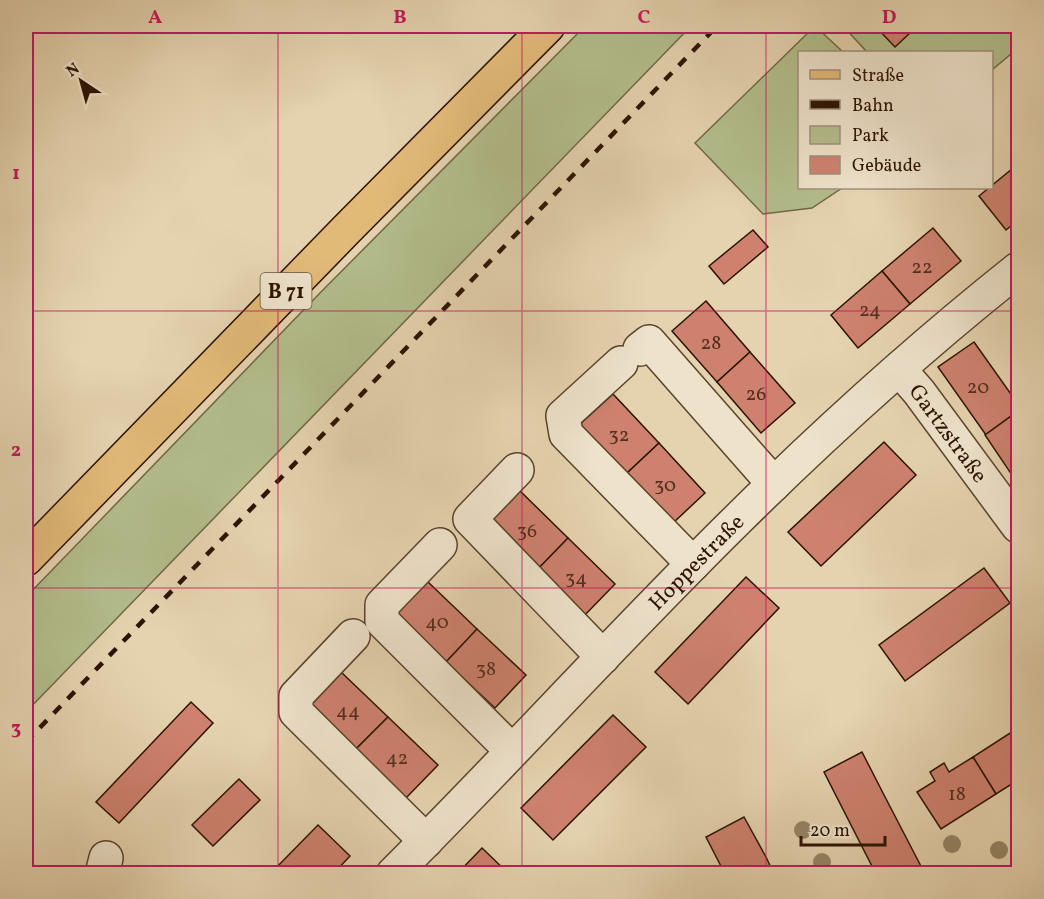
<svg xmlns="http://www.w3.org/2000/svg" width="1044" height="899" viewBox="0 0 1044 899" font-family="Vollkorn,serif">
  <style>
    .green { fill: #b3bd8c; stroke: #706847; stroke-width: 1.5 }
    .building { fill: #ce816f; stroke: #2c1302; stroke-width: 1.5 }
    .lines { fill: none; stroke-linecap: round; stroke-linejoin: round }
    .minor-casing { stroke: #5a432d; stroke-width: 36 }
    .major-casing { stroke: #2c1302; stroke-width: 36 }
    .minor { stroke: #eee2cb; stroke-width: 33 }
    .major { stroke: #e2ba78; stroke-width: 33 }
    .rail { stroke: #2c1302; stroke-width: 4.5; stroke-dasharray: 10 10; stroke-linecap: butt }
    .tree { fill: #958566 }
    .grid { fill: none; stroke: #c2185b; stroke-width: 1.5; stroke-opacity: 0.55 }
    .labels { text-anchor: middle; stroke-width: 6; stroke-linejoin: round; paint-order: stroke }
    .number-label { font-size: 20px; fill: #542e1d }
    .shield { fill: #eee2cb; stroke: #66513e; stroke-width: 1.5 }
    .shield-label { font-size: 21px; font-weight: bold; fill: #2c1302 }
    .street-label { font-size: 22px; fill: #2c1302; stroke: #eee2cb }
    .neatline { fill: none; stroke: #c2185b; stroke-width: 2 }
    .grid-label { font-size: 20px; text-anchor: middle; font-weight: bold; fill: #c2185b }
  </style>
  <rect width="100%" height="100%" fill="#e5d3af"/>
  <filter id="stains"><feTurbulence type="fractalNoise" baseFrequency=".00333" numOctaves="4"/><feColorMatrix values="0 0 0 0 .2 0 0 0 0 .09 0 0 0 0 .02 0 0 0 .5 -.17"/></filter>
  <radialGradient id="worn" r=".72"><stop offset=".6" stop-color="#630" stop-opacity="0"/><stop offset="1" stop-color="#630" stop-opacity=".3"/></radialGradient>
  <g class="green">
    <path d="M 585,26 L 691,26 L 26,712 L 26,597 L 318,295 Z"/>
    <path d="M 815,26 L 843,52 L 800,52 L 800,188 L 842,188 L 812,208 L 763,214 L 695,143 Z"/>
    <path d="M 843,26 L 1018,26 L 1018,48 L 992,70 L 992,52 L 867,52 Z"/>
  </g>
  <g class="building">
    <path d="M 875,26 L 905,26 L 911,32 L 895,47 Z"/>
    <path d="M 1018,164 L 1018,220 L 1006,230 L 979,196 Z"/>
    <path d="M 933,228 L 961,261 L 910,304 L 882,271 Z"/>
    <path d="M 753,230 L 768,247 L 724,284 L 709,266 Z"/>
    <path d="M 882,271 L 910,304 L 858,348 L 831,315 Z"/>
    <path d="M 706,301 L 750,352 L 717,382 L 672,331 Z"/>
    <path d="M 974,342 L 1018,404 L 1018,411 L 986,435 L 938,367 Z"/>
    <path d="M 750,352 L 795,403 L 761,433 L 717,382 Z"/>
    <path d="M 613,394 L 659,443 L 626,474 L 579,425 Z"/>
    <path d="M 1018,411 L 1018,484 L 985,435 Z"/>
    <path d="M 884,442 L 916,475 L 821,566 L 788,532 Z"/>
    <path d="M 659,443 L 705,493 L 672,524 L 626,474 Z"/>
    <path d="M 517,488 L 568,538 L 536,571 L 485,521 Z"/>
    <path d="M 568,538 L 615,584 L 583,617 L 536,571 Z"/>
    <path d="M 984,568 L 1010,603 L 905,681 L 879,645 Z"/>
    <path d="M 746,577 L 779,608 L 688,704 L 655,672 Z"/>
    <path d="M 427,581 L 477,629 L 446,662 L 396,613 Z"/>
    <path d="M 477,629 L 526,675 L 495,708 L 446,662 Z"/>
    <path d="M 340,671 L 388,717 L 356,749 L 309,703 Z"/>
    <path d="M 191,702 L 213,723 L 119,823 L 96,802 Z"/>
    <path d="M 613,715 L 646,747 L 553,840 L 521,808 Z"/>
    <path d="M 388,717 L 438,765 L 406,798 L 356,749 Z"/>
    <path d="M 1018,728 L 1018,780 L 996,794 L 973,757 Z"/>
    <path d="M 862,752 L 883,793 L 925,874 L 876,874 L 824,772 Z"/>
    <path d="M 973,757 L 996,794 L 941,829 L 917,792 L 935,781 L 930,772 L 944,763 L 949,772 Z"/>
    <path d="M 239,779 L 260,800 L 213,846 L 192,825 Z"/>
    <path d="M 744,817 L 766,857 L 774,874 L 725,874 L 706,837 Z"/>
    <path d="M 318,825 L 350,856 L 333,874 L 271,873 Z"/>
    <path d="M 482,848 L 509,874 L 457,874 Z"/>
  </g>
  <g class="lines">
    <defs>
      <g id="minor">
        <path d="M 640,349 L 649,342 L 774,484"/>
        <path d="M 621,363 L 563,416 L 566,434 L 693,564"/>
        <path id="s1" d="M 899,369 L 919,392 L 1018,526"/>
        <path d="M 517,470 L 470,519 L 603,657"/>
        <path d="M 440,545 L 382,605 L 382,621 L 512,751"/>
        <path d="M 353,636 L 296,696 L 296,712 L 426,841"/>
        <path d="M 102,874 L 106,858"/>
        <path id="s2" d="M 393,874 C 510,757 620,635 738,519 C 827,431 920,347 1018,269"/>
      </g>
      <path id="major" d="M 26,559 L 347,229 L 548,26"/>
    </defs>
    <use href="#minor" class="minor-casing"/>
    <use href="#major" class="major-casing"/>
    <use href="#minor" class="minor"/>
    <use href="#major" class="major"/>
    <path class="rail" d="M 26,742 L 717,26"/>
  </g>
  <g class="tree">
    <circle cx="803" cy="830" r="9"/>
    <circle cx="952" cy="844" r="9"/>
    <circle cx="999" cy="850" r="9"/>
    <circle cx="822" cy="862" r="9"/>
  </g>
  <path class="grid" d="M 278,26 L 278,874M 522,26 L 522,874M 766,26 L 766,874M 26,311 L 1018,311M 26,588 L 1018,588"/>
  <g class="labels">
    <g class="number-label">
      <text x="922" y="273">22</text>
      <text x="870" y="316">24</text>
      <text x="711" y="349">28</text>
      <text x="978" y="393">20</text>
      <text x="756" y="400">26</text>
      <text x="619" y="441">32</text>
      <text x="665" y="491">30</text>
      <text x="527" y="537">36</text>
      <text x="576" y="584">34</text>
      <text x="437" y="628">40</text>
      <text x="486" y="675">38</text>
      <text x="348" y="717">44</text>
      <text x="397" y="764">42</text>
      <text x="957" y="800">18</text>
    </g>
    <rect class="shield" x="260.5" y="273" width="51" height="36" rx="4.5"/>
    <g class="shield-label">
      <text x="286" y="298">B 71</text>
    </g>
    <g class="street-label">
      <text dy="8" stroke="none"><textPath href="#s1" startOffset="81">Gartzstraße</textPath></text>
      <text dy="8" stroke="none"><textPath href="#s2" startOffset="435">Hoppestraße</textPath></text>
    </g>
  </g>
  <rect width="1044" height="899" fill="none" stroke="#e5d3af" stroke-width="66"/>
  <rect x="798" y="51" width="195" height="138" fill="#eee2cb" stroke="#a08f7b" stroke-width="1.5"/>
  <rect x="810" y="70" width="30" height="9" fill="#e2ba78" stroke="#a08f7b" stroke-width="1.5"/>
  <text x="852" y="81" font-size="18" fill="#2c1302">Straße</text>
  <rect x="810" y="100" width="30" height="9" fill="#2c1302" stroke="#a08f7b" stroke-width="1.5"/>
  <text x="852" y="111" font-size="18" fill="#2c1302">Bahn</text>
  <rect x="810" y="126" width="30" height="18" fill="#b3bd8c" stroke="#a08f7b" stroke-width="1.5"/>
  <text x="852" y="141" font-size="18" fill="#2c1302">Park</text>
  <rect x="810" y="156" width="30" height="18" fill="#ce816f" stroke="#a08f7b" stroke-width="1.5"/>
  <text x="852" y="171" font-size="18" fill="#2c1302">Gebäude</text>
  <g transform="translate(81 81) rotate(324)" stroke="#eee2cb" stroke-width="4.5" paint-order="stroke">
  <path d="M0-4.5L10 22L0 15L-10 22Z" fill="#2c1302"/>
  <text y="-9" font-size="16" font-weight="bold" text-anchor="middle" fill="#2c1302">N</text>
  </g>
  <path d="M801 836v9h84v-9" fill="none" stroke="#2c1302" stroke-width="3"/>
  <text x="810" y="836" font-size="18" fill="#2c1302" stroke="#eee2cb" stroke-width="4.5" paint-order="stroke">20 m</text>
  <rect x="33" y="33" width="978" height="833" class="neatline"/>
  <g class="grid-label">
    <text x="155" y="23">A</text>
    <text x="400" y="23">B</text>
    <text x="644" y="23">C</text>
    <text x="889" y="23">D</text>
    <text x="16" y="179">1</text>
    <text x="16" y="456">2</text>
    <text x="16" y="734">3</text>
  </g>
  <rect width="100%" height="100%" filter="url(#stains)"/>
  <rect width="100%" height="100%" fill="url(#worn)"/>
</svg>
